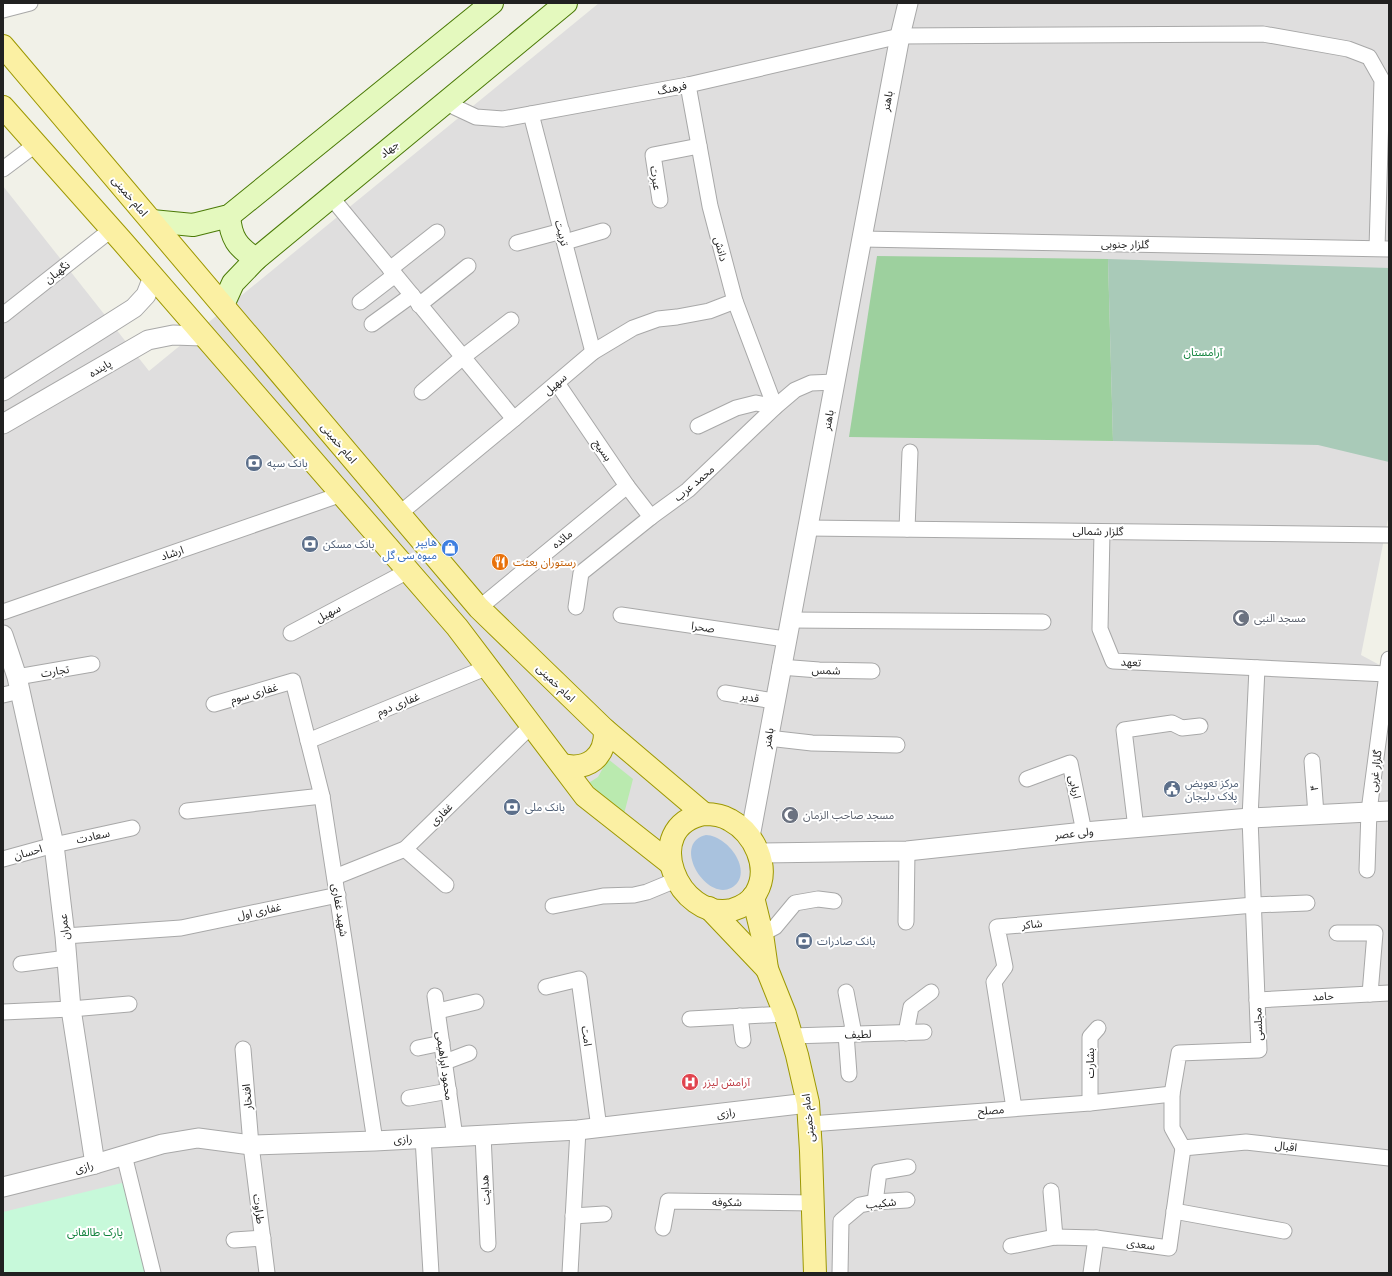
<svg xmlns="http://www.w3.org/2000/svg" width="1392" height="1276" viewBox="0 0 1392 1276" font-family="'Fira Sans','Noto Sans Arabic',sans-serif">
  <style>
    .residential { fill: #dfdede }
    .grass { fill: #baeaaf }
    .forest { fill: #9dd09e }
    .cemetery { fill: #a9cab8 }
    .park { fill: #c7f9da }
    .water { fill: #a9c2de }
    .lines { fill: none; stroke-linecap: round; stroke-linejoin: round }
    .minor-casing { stroke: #a8a8a8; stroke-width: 17 }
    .tertiary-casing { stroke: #a8a8a8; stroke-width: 21 }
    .secondary-casing { stroke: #4a7a06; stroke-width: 24 }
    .primary-casing { stroke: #9d9802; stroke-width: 24 }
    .minor { stroke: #fff; stroke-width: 15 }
    .tertiary { stroke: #fff; stroke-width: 19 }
    .secondary { stroke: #e4f9be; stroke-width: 22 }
    .primary { stroke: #fbf0a3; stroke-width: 22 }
    .labels { text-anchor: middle; stroke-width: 4; stroke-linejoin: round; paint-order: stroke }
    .street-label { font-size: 11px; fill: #212121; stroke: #fff }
    .park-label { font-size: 11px; fill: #0d813a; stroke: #fff }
    .service-label { font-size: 11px; fill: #4e5e75; stroke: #fff; text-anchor: start }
    .shop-label { font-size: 11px; fill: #366cbe; stroke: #fff; text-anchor: end }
    .food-label { font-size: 11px; fill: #c56008; stroke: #fff; text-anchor: start }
    .worship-label { font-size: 11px; fill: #5b616d; stroke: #fff; text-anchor: start }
    .health-label { font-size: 11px; fill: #be3a42; stroke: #fff; text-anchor: start }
  </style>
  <rect width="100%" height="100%" fill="#f1f1e8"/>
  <path class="residential" d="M 599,3 L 1389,3 L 1389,514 L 1361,655 L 1389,670 L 1389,1273 L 3,1273 L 3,186 L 149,371 Z"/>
  <path class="grass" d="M 608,759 L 633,779 L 624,814 L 587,784 L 598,777 Z"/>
  <path class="forest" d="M 877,256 L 1108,259 L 1113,441 L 849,437 Z"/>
  <path class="cemetery" d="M 1108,259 L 1389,268 L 1389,462 L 1318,445 L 1113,441 Z"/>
  <path class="park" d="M 126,1182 L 147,1273 L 3,1273 L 3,1212 Z"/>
  <path class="water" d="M 706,835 C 730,836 755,875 731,888 C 705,901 671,843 706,835 Z"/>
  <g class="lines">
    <defs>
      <g id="minor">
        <path d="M 3,10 L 30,3"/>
        <path d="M 688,85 L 710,206 L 735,301 L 775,407"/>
        <path d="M 446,103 L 476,117 L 503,119 L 688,85 L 900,36 L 1263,34 L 1348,49 L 1369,57 L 1382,80 L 1377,248"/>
        <path d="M 531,114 L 593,352"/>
        <path d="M 3,169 L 35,145"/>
        <path d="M 331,197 L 514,419"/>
        <path d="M 660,200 L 653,155 L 699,146"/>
        <path d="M 862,239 L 1389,249"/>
        <path d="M 565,242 L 603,231"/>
        <path d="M 517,243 L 562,231"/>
        <path d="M 390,269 L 437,232"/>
        <path d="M 360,302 L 395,275"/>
        <path d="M 419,305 L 468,266"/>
        <path d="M 3,315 L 112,229"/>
        <path d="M 372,324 L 412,295"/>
        <path d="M 557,383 L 627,486 L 651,517"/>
        <path d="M 422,392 L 463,357 L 511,320"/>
        <path d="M 698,426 L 736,408 L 756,403 L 775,407"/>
        <path d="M 399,514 L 514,419 L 593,352 L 633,328 L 658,319 L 677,317 L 709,311 L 735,301"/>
        <path d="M 807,528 L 1389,535"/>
        <path d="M 907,529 L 910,452"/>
        <path d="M 1102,532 L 1100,629 L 1113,661 L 1387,674"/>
        <path d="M 576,607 L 581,573 L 651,517 L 688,490 L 775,407 L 795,390 L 811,383 L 835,382"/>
        <path d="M 479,608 L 627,486"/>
        <path d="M 3,612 L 342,494"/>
        <path d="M 621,615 L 785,639"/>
        <path d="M 789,620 L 1043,622"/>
        <path d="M 291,633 L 408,571"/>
        <path d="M 780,667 L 819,670 L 872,671"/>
        <path d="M 17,677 L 92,664"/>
        <path d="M 725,693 L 774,701"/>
        <path d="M 3,695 L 20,691"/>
        <path d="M 214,704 L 293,681 L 322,796 L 375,1141"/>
        <path d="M 768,738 L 812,743 L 897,745"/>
        <path d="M 308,741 L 488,667"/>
        <path d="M 1312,761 L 1316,814"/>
        <path d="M 1027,779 L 1070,763 L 1084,832"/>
        <path d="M 187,811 L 322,796"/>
        <path d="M 1136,828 L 1124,730 L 1172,723 L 1182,728 L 1200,726"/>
        <path d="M 405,849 L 446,885"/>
        <path d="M 3,859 L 54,845 L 132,828"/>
        <path d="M 1367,870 L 1369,811 L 1389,659"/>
        <path d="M 335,877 L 405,849 L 532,725"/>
        <path d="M 553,906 L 603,896 L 634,895 L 647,892 L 676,880"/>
        <path d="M 906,922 L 907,851"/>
        <path d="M 1337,933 L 1375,933 L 1370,994"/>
        <path d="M 762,934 L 775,927 L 795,903 L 818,899 L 834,901"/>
        <path d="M 65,936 L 181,928 L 338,895"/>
        <path d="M 21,964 L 67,958"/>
        <path d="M 546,987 L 579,979 L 599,1128"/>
        <path d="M 846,992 L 854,1034"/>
        <path d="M 435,996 L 455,1137"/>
        <path d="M 1257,1000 L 1389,993"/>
        <path d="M 438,1011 L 476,1002"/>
        <path d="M 3,1012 L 71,1009 L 129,1004"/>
        <path d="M 740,1016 L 743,1040"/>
        <path d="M 690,1019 L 785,1014"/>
        <path d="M 906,1033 L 911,1007 L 931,992"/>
        <path d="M 846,1034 L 849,1074"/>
        <path d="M 791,1036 L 924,1032"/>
        <path d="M 418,1048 L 442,1043"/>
        <path d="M 243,1049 L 251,1145 L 267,1273"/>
        <path d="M 445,1062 L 469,1053"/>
        <path d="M 409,1098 L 449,1091"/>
        <path d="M 1090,1103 L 1090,1037 L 1098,1028"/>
        <path d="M 1014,1108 L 994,982 L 1005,967 L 997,927 L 1254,905 L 1307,903"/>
        <path d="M 810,1124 L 1090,1103 L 1172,1094"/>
        <path d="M 483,1135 L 488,1244"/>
        <path d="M 423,1138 L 431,1273"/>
        <path d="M 1183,1148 L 1172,1128 L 1172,1094 L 1179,1053 L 1259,1050 L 1250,818 L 1257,668"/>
        <path d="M 1183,1148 L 1246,1142 L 1389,1158"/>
        <path d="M 124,1155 L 153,1273"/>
        <path d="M 1051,1191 L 1055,1237"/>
        <path d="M 875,1202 L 879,1172 L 908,1167"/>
        <path d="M 1174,1211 L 1284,1231"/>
        <path d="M 573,1216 L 604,1214"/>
        <path d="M 663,1228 L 668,1201 L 813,1203"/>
        <path d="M 234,1240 L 263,1238"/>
        <path d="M 1011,1246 L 1055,1237 L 1096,1238"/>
        <path d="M 570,1273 L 578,1130"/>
        <path d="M 840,1273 L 841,1221 L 860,1205 L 875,1202 L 907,1200"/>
        <path d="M 1091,1273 L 1096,1238 L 1169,1248 L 1183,1148"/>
      </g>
      <g id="tertiary">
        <path d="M 3,391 L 134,308 L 146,295 L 153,277"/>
        <path d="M 3,424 L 148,340 L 173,335 L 203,336"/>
        <path d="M 3,635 L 17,677 L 54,845 L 65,936 L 71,1009 L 95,1164"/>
        <path d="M 750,837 C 799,570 850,303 900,36 L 908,3"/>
        <path d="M 758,853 L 907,851 L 1084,832 L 1250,818 L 1389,811"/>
        <path d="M 3,1187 L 95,1164 L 162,1144 L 198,1138 L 251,1145 L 375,1141 L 578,1130 L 808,1103"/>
      </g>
      <g id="secondary">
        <path d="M 229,216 C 231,238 237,247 256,259"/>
        <path d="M 152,221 L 193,225 L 229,216 L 492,3"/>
        <path d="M 223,305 L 233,283 L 256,259 L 566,3"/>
      </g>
      <g id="primary">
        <path d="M 3,46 L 479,608 L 605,730 L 704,814"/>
        <path d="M 3,107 L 122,241 L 457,627 L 585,796 L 670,863"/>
        <path d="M 562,765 C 588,771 606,757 605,730"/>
        <path d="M 704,814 C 713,814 722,815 730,820 C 754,833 771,867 756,893 C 751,902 742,907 732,910 C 678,922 639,827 704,814 Z"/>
        <path d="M 753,897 L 762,934 L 767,969 L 785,1014 L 797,1055 L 808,1103 L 811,1151 L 815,1273"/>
        <path d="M 709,908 L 767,969"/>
      </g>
    </defs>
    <use href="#minor" class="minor-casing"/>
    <use href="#tertiary" class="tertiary-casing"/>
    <use href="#secondary" class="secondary-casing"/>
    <use href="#primary" class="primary-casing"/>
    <use href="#minor" class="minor"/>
    <use href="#tertiary" class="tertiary"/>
    <use href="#secondary" class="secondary"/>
    <use href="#primary" class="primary"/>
  </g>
  <defs>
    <symbol id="bank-disc" viewBox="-11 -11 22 22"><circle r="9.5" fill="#5c6f8a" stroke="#fff"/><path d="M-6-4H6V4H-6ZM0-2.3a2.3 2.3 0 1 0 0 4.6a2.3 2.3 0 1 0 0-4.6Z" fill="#fff"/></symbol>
    <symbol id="shop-disc" viewBox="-11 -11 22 22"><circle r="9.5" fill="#3f7fe0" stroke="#fff"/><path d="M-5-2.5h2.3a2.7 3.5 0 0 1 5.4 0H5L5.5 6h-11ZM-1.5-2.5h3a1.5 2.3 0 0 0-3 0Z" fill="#fff"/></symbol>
    <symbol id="restaurant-disc" viewBox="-11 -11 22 22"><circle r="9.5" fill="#e8710a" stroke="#fff"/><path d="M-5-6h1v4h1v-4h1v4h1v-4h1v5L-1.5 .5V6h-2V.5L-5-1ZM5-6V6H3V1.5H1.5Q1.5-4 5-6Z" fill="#fff"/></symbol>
    <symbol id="mosque-disc" viewBox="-11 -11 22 22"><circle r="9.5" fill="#6b7280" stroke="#fff"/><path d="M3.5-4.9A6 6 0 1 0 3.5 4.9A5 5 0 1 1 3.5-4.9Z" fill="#fff"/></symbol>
    <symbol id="civic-disc" viewBox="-11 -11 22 22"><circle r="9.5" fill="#5c6f8a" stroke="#fff"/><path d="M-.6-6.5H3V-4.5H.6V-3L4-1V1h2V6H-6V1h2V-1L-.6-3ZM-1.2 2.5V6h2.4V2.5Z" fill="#fff"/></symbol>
    <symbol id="hospital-disc" viewBox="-11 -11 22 22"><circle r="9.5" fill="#e0444e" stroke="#fff"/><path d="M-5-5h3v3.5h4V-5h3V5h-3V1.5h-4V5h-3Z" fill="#fff"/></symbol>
  </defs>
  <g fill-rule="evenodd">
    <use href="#bank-disc" x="244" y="453" width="20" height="20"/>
    <use href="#bank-disc" x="300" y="534" width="20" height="20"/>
    <use href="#shop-disc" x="440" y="538" width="20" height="20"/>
    <use href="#restaurant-disc" x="490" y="552" width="20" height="20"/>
    <use href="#mosque-disc" x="1231" y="608" width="20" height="20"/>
    <use href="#civic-disc" x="1162" y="779" width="20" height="20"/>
    <use href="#bank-disc" x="502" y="797" width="20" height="20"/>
    <use href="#mosque-disc" x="780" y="805" width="20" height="20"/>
    <use href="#bank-disc" x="794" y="931" width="20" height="20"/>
    <use href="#hospital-disc" x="680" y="1072" width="20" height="20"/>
  </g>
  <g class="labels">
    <g class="street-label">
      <text transform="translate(672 88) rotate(-11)" y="4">فرهنگ</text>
      <text transform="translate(887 101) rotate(-79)" y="4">باهنر</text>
      <text transform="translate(389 149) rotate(-39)" y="4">جهاد</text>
      <text transform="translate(656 178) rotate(82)" y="4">عبرت</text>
      <text transform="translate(130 196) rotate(50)" y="4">امام خمینی</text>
      <text transform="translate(562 233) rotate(75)" y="4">تربیت</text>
      <text transform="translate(1125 244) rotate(1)" y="4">گلزار جنوبی</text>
      <text transform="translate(721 249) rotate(75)" y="4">دانش</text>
      <text transform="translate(57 272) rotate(-38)" y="4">نگهبان</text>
      <text transform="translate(100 368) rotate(-30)" y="4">پاینده</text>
      <text transform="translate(555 384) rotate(-41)" y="4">سهیل</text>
      <text transform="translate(828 420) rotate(-79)" y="4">باهنر</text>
      <text transform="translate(339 443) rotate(50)" y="4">امام خمینی</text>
      <text transform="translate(603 450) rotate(56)" y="4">بسیج</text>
      <text transform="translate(694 483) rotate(-40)" y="4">محمد عرب</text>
      <text transform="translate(1098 531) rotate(1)" y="4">گلزار شمالی</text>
      <text transform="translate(562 539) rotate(-39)" y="4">مائده</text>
      <text transform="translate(172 553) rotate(-19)" y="4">ارشاد</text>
      <text transform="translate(328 613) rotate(-28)" y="4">سهیل</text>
      <text transform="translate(703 627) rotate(8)" y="4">صحرا</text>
      <text transform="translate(1131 662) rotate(3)" y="4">تعهد</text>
      <text transform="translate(826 670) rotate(2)" y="4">شمس</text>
      <text transform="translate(55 671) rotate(-9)" y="4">تجارت</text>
      <text transform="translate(556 683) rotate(44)" y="4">امام خمینی</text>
      <text transform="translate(254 693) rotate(-16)" y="4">غفاری سوم</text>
      <text transform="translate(750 697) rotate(10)" y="4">قدیر</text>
      <text transform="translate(398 704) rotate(-22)" y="4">غفاری دوم</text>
      <text transform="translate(768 738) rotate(-80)" y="4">باهنر</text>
      <text transform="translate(1375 771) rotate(-83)" y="4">گلزار غربی</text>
      <text transform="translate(1075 787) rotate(78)" y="4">اربابی</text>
      <text transform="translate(1314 788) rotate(-94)" y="4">۴</text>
      <text transform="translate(441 814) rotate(-44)" y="4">غفاری</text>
      <text transform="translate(1074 833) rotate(-6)" y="4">ولی عصر</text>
      <text transform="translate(93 836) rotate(-12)" y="4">سعادت</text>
      <text transform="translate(28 852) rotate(-16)" y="4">احسان</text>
      <text transform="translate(340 910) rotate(81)" y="4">شهید غفاری</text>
      <text transform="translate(259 911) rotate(-12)" y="4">غفاری اول</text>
      <text transform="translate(1032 924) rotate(-5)" y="4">شاکر</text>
      <text transform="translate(64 927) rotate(-96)" y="4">عمران</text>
      <text transform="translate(1323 996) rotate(-3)" y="4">حامد</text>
      <text transform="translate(1258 1024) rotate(-92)" y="4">مجلسی</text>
      <text transform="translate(858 1034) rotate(-2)" y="4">لطیف</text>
      <text transform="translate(587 1036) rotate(82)" y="4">امت</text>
      <text transform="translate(1090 1063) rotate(-90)" y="4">بشارت</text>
      <text transform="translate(445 1066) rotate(82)" y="4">محمود ابراهیمی</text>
      <text transform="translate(247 1097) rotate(-95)" y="4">افتخار</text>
      <text transform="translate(991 1110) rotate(-4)" y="4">مصلح</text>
      <text transform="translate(726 1113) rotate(-7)" y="4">رازی</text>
      <text transform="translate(808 1118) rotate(-96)" y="4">امام خمینی</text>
      <text transform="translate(403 1139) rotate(-3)" y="4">رازی</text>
      <text transform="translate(1286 1146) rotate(7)" y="4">اقبال</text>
      <text transform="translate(84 1167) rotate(-15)" y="4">رازی</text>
      <text transform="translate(485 1190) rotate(-93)" y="4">هدایت</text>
      <text transform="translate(727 1202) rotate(1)" y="4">شکوفه</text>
      <text transform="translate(881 1203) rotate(-6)" y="4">شکیب</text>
      <text transform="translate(259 1209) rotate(83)" y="4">طراوت</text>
      <text transform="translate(1141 1244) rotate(8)" y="4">سعدی</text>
    </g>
    <g class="park-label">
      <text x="1203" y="356">آرامستان</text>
      <text x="95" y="1236">پارک طالقانی</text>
    </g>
    <g class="service-label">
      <text x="267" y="467">بانک سپه</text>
      <text x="323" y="548">بانک مسکن</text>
      <text x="1185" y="787">مرکز تعویض<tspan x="1185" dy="13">پلاک دلیجان</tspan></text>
      <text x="525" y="811">بانک ملی</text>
      <text x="817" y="945">بانک صادرات</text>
    </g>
    <g class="shop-label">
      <text x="437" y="546">هایپر<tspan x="437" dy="13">میوه سی گل</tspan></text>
    </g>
    <g class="food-label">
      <text x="513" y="566">رستوران بعثت</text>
    </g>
    <g class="worship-label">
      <text x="1254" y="622">مسجد النبی</text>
      <text x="803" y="819">مسجد صاحب الزمان</text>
    </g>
    <g class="health-label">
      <text x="703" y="1086">آرامش لیزر</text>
    </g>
  </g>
  <rect width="1392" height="1276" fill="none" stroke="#212121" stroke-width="8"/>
</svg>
